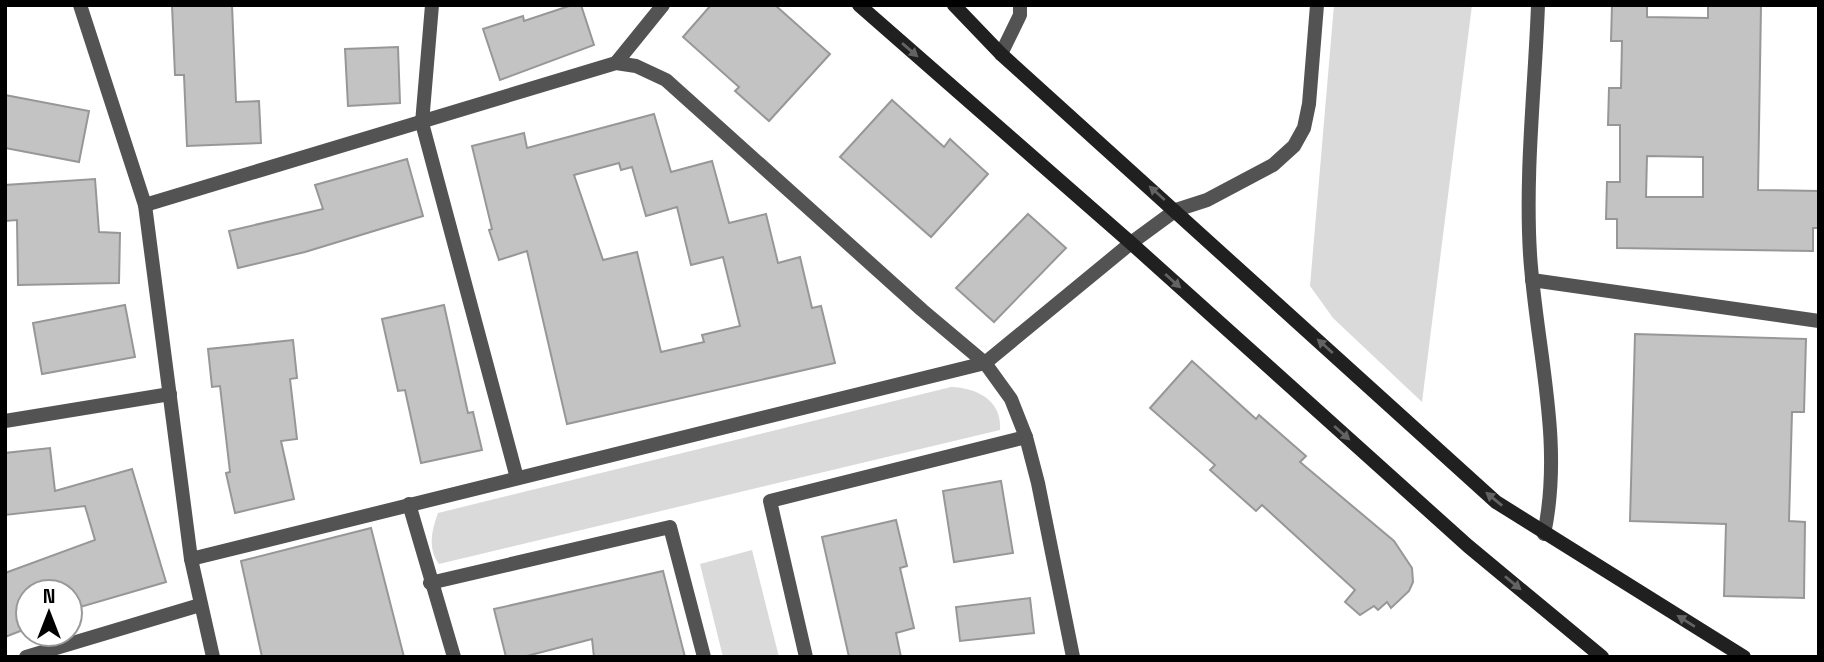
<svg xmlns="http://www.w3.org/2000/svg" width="1824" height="662" viewBox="0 0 1824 662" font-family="'Space Grotesk',sans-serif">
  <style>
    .green { fill: #dadada }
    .building { fill: #c3c3c3; stroke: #979797; stroke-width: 2; fill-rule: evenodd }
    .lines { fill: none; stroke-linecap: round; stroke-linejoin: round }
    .street { stroke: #535353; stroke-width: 14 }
    .secondary { stroke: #202020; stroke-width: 14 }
    .oneway { fill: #636363 }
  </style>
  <rect width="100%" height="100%" fill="#fff"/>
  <g class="green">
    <path d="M 1334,5 L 1472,5 L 1422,402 L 1333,318 L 1310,286 Z"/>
    <path d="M 951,387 C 977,388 1002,400 1000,430 L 439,564 C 427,548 432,530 438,513 Z"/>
    <path d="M 752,550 L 779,657 L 723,657 L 700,564 Z"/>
  </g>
  <g class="building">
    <path d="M 172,5 L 232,5 L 236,102 L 259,101 L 261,143 L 187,146 L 184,75 L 175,75 Z"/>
    <path d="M 572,5 L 581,5 L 594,45 L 500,80 L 483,29 L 523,16 L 524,21 Z"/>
    <path d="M 711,5 L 775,5 L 830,54 L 769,121 L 735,91 L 739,87 L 683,37 Z"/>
    <path d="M 1612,5 L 1647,5 L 1647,17 L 1708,18 L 1708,5 L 1761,5 L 1758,190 L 1819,191 L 1819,228 L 1813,228 L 1813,251 L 1617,248 L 1617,219 L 1606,219 L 1607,182 L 1620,182 L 1620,125 L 1608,125 L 1609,88 L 1621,88 L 1622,41 L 1611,41 ZM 1647,156 L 1703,157 L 1703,197 L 1646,197 Z"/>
    <path d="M 398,47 L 400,103 L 348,106 L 345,49 Z"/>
    <path d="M 5,95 L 89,111 L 79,162 L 5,148 Z"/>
    <path d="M 892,100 L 944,147 L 950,139 L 988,174 L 931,237 L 840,157 Z"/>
    <path d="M 654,114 L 671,172 L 712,161 L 729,223 L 766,214 L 778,263 L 800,257 L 812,308 L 821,306 L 835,363 L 567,424 L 527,251 L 499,260 L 489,230 L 492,229 L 472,146 L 524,133 L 527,148 ZM 619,163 L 621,170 L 632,167 L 646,216 L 677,207 L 691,265 L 723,257 L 740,326 L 702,335 L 704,342 L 661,352 L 637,252 L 603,260 L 574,175 Z"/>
    <path d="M 407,159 L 423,216 L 305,252 L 238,268 L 229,231 L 323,209 L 315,185 Z"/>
    <path d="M 95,179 L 99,232 L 120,233 L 119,283 L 18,285 L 17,220 L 5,221 L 5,185 Z"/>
    <path d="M 1028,214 L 1066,248 L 994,322 L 956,288 Z"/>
    <path d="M 125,305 L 135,357 L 42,374 L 33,323 Z"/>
    <path d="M 444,305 L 468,413 L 473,412 L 482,450 L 421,463 L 405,390 L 398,391 L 382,319 Z"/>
    <path d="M 1635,334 L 1806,339 L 1804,412 L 1792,412 L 1789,521 L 1805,522 L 1804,598 L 1724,596 L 1726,524 L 1630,521 Z"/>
    <path d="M 293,340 L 297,378 L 290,379 L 297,439 L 281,441 L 294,499 L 235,513 L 226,473 L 230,472 L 220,386 L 212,387 L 208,349 Z"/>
    <path d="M 1192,361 L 1256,419 L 1259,415 L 1306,456 L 1300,462 L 1394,541 L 1412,568 L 1413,582 L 1409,591 L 1391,608 L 1387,602 L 1378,610 L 1374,606 L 1360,615 L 1345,602 L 1355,590 L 1262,505 L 1256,511 L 1210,470 L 1215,465 L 1150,408 Z"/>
    <path d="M 50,448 L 55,491 L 132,469 L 166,582 L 70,610 L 70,592 L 28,592 L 28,628 L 5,637 L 5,573 L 95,540 L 85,506 L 5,515 L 5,453 Z"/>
    <path d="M 1001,481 L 1013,553 L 954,562 L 943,491 Z"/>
    <path d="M 896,520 L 907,566 L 900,568 L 914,628 L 896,633 L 901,657 L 849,657 L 822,537 Z"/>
    <path d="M 371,528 L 404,657 L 262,657 L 241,561 Z"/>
    <path d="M 663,571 L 685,657 L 594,657 L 592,639 L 523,657 L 506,657 L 494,609 Z"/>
    <path d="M 1030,598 L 1034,633 L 960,641 L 956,607 Z"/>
  </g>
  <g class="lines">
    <g class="street">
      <path d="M 80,5 L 145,205 L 191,559 L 213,657"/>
      <path d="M 432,5 L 422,123 L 517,478"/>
      <path d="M 1538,5 C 1535,87 1525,172 1530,254 C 1536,348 1564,441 1544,534"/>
      <path d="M 1001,54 L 1020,15 L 1020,5"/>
      <path d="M 616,63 L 663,5"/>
      <path d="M 145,205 L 616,63 L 636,66 L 666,80 L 922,310 L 985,363 L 1011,399 L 1026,437 L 1038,483 L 1073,657"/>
      <path d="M 1532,280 L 1819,321"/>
      <path d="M 5,421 L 170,394"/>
      <path d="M 409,504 L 454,657"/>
      <path d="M 191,559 L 985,363 L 1131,243 L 1176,210 L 1207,200 L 1273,165 L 1294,146 L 1304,128 L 1309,104 L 1317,5"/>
      <path d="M 430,583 L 670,527 L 704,657"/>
      <path d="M 26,657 L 200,605"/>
      <path d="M 806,657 L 770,501 L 1026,437"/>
    </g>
    <g class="secondary">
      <path d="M 859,5 L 1131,243 L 1468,546 L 1602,657"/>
      <path d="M 954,5 L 1001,54 L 1496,502 L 1744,657"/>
    </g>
  </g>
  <defs><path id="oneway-solid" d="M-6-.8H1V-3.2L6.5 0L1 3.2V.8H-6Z" transform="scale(1.75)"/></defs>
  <g class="oneway">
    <use href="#oneway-solid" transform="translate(910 50) rotate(41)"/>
    <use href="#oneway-solid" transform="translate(1157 193) rotate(-138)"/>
    <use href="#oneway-solid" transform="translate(1173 281) rotate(42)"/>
    <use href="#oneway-solid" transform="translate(1325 346) rotate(-138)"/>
    <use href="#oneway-solid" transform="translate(1342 433) rotate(42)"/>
    <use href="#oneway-solid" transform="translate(1494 499) rotate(-141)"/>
    <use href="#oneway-solid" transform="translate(1513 583) rotate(40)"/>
    <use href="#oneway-solid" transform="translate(1686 621) rotate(-148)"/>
  </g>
  <rect width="1824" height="662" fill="none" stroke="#000000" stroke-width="14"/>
  <g transform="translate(49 613)"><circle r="33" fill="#ffffff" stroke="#999999" stroke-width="2"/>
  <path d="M0-5L12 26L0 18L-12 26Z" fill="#000000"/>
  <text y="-10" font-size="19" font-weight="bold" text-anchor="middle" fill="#000000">N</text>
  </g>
</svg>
